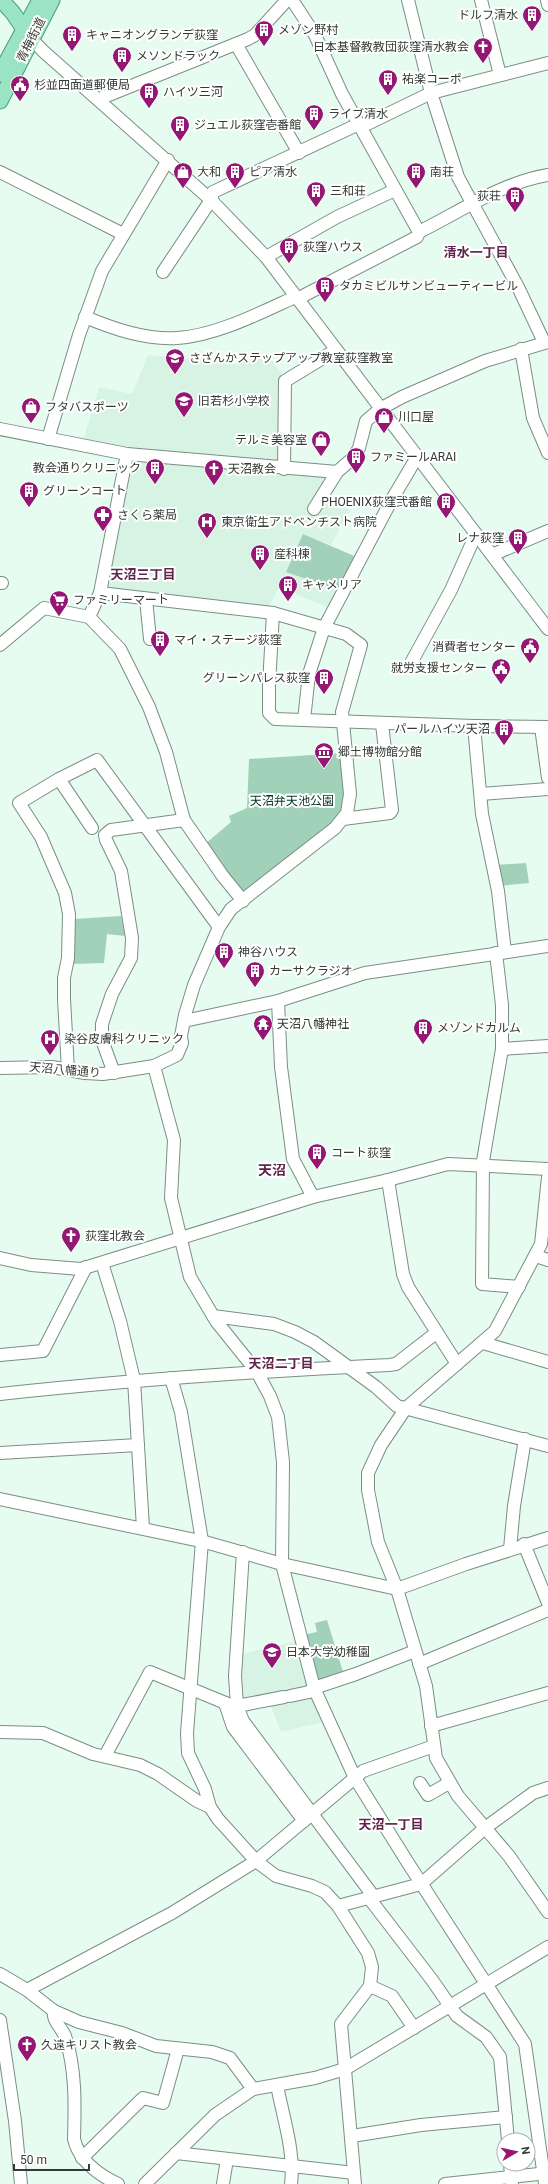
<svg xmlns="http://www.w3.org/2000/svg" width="548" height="2184" viewBox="0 0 548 2184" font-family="Roboto,'Noto Sans JP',sans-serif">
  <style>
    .built { fill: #d7f3e3 }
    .green { fill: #a1d1b8 }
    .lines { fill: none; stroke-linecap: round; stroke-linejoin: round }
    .minor-casing { stroke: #7b8e84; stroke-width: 14 }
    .major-casing { stroke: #4a9d78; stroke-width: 17 }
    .minor { stroke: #fff; stroke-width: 12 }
    .major { stroke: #9ae4c4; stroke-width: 15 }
    .labels { text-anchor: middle; stroke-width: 4; stroke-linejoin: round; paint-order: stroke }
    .poi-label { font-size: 12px; fill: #333b36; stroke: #fff; text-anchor: start }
    .street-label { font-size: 12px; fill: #333b36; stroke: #fff }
    .park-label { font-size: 12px; fill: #003521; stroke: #fff }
    .neighbourhood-label { font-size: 13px; font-weight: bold; fill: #60254d; stroke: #fff }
    .quarter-label { font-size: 14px; font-weight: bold; fill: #60254d; stroke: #fff }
  </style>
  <rect width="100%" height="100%" fill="#e7fcf1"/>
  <g class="built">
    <path d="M 148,355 L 235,364 L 268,355 L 284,377 L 279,379 L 278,458 L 271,464 L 128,450 L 121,446 L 83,441 L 99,387 L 132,394 Z"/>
    <path d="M 132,459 L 328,476 L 325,496 L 350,510 L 331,545 L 303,534 L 286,571 L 342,591 L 332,609 L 279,587 L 268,609 L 106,590 L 128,463 Z"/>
    <path d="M 296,1641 L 307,1683 L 305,1687 L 242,1699 L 239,1696 L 241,1654 Z"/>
    <path d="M 308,1696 L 313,1699 L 323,1722 L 281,1732 L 270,1704 Z"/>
  </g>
  <g class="green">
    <path d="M 303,534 L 359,558 L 342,591 L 286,572 Z"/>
    <path d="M 343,753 L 347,776 L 341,817 L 244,895 L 205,844 L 231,822 L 229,816 L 247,808 L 249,759 Z"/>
    <path d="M 526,863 L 529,883 L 499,886 L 495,865 Z"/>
    <path d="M 121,916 L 125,936 L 107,934 L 104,963 L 71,964 L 74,919 Z"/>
    <path d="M 327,1620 L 344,1675 L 316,1685 L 303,1635 L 317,1632 L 315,1623 Z"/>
  </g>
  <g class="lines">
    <defs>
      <g id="minor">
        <path d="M 292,0 L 315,35 L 342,94 L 419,232"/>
        <path d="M 408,0 L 431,93 L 458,177 L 518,287 L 544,342"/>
        <path d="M 481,0 L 500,75"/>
        <path d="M 547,0 L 548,5"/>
        <path d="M 27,34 L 43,51 L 211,200 L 266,257 L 548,629"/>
        <path d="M 236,44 L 299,153"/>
        <path d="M 99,99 L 248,39 L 255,35 L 287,0"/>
        <path d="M 361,127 L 431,93 L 548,63"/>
        <path d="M 0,172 L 123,234"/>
        <path d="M 266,257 L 337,217 L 395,190"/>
        <path d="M 163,272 L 211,200 L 213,192 L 359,124"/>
        <path d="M 297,299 L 417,237 L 419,232 C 461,211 501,183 548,175"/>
        <path d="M 85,317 C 114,329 146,340 177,338 C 215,336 260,313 295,297"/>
        <path d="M 521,349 L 533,418 L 548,453"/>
        <path d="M 0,429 L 127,454 L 337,472 L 353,458 L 359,448 L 366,421 L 380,409 L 402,397 L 485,361 L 548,342"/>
        <path d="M 48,439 L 79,335 L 102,271 L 168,160"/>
        <path d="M 284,469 L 285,381 L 331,353 L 338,352"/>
        <path d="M 314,509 L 337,472"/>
        <path d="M 492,555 L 548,531"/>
        <path d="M 0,583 L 2,583"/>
        <path d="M 146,599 L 150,639"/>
        <path d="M 273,613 L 269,685 L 269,713 L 275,719 L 474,726 L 548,727"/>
        <path d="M 89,617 L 120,649 L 149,707 L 166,752 L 184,820 L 222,875 L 243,901"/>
        <path d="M 89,617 L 100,593 L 127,454"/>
        <path d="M 0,645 L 44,608 L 89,617"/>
        <path d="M 412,661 L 451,590 L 476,534"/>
        <path d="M 304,720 L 309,674 L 324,628 L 391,501 L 417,457"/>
        <path d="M 474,726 L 482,814 L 498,891 L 505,952"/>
        <path d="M 541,727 L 548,778"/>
        <path d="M 59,779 L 92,828"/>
        <path d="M 481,794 L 548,789"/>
        <path d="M 343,819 L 390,813 L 392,810 L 382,724"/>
        <path d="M 496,953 L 502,1005 L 502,1049 L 483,1161 L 482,1284 L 519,1287"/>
        <path d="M 278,1001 L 281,1067 L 293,1159 L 313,1197"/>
        <path d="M 184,1021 L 278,1001 L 365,973 L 548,946"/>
        <path d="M 502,1049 L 548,1046"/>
        <path d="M 154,1066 L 174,1140 L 171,1198 L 190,1277 L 216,1321 L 257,1372 L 270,1396 L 278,1417 L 283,1462 L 282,1564 L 314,1688 L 355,1778 L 408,1863 L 525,2044 L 545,2184"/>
        <path d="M 0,1068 L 52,1067 L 85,1073 L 103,1074 L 154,1066 L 177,1055 L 182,1043 L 181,1036 L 185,1015 L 194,985 L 219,927 L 231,909 L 335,828 L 347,813 L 350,794 L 342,712 L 361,645 L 346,634 L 273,613 L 100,593"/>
        <path d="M 68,1070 L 64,999 L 64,978 L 68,958 L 69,914 L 65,893 L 41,837 L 19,803 L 59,779 L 97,760 L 219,927"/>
        <path d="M 114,1073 L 102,1040 L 102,1024 L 112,994 L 131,958 L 132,938 L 121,871 L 106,840 L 105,835 L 111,830 L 184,820"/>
        <path d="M 548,1177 L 541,1244 L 495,1331 L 406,1408 L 381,1445 L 368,1473 L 368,1490 L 378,1542 L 397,1589 L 426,1686 L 436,1758 L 458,1796 L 509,1856 L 548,1912"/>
        <path d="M 388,1180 L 403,1274 L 408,1287 L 457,1364"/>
        <path d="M 536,1256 L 548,1260"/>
        <path d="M 0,1258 L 31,1265 L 81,1269 L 313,1197 L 388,1180 L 448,1164 L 548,1169"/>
        <path d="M 102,1263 L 120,1321 L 134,1380 L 143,1528"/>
        <path d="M 213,1316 L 274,1324 L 295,1332 L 314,1342 L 376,1387 L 397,1406 L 548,1446"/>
        <path d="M 483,1343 L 548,1362"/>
        <path d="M 0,1355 L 43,1351 L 86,1267"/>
        <path d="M 171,1378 L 181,1412 L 202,1541 L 187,1733 L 188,1753 L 205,1789 L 210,1807 L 218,1819 L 256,1861 L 276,1876 L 312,1886 L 325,1892 L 338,1906 L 368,1953 L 372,1967 L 370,1986 L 341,2024 L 355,2184"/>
        <path d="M 0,1394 C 130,1380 259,1371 389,1365 L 396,1364 L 436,1333"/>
        <path d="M 0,1453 L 138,1445"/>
        <path d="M 0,1499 L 205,1542 L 282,1564 L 397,1589 L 466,1564 L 548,1538"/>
        <path d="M 524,1544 L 548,1603"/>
        <path d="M 510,1549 L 514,1506 L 525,1439"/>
        <path d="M 243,1552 L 235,1676 L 237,1706 L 243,1721 L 374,1897"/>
        <path d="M 419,1664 L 548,1610"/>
        <path d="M 290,1696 L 309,1692 L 314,1688 L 356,1674 L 415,1651"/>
        <path d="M 225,1703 L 233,1727 L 304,1821"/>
        <path d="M 431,1726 L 548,1693"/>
        <path d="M 0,1732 L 43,1733 L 93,1754 L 140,1765 L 158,1774 L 197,1801 L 210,1807"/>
        <path d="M 105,1756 L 150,1672 L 228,1704 L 237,1706 L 284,1697"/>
        <path d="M 420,1783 L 428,1795 L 449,1783"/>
        <path d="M 369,1898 L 432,1980 L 457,2016 L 486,2037 L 500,2057 L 508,2140"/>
        <path d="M 338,1906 L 421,1884 L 485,1828 L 533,1793 L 548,1788"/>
        <path d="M 0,1974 L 27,1990 L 54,2011 L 79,2022 L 122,2033 L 156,2046 L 212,2052 L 230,2058 L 253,2089"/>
        <path d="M 370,1986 L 392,1996 L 414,2028"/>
        <path d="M 27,1990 L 172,1913 L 256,1861 L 363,1771 L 434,1746"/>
        <path d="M 54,2011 C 52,2020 61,2027 65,2036 C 76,2068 75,2105 74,2139 C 79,2161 99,2175 118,2184"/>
        <path d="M 0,2020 L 15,2121 L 21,2184"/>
        <path d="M 277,2085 C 283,2118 295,2151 291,2184"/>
        <path d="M 352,2136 L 421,2125 L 506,2117"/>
        <path d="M 176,2153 L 354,2173"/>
        <path d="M 82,2158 L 143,2098 L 163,2103 L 178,2049"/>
        <path d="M 510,2164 L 512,2184"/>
        <path d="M 145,2184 L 215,2115 L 253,2089 L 315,2078 L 345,2069 L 548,1947"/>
        <path d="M 223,2184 L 227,2159"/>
        <path d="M 445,2184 L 548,2173"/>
      </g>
      <g id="major">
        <path d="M 3,2 L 13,13 L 24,29"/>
        <path d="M 0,74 L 40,0"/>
        <path d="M 0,101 L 52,0"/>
      </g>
    </defs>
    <use href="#minor" class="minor-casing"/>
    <use href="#major" class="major-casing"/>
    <use href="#minor" class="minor"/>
    <use href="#major" class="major"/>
  </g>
  <defs>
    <symbol id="building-pin" viewBox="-11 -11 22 30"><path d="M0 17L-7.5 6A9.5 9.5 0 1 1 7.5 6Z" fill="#941873" stroke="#fff"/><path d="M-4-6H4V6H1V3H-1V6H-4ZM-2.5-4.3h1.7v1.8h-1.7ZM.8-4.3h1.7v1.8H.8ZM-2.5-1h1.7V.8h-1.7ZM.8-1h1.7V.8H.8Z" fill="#fff"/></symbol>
    <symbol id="church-pin" viewBox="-11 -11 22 30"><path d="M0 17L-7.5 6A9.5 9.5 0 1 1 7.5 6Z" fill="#941873" stroke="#fff"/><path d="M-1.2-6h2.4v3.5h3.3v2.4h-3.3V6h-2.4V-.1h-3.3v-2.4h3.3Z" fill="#fff"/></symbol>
    <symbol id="civic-pin" viewBox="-11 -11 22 30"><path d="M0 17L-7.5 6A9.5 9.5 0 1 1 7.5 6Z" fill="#941873" stroke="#fff"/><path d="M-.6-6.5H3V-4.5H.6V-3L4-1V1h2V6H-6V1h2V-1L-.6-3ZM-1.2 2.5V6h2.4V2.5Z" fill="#fff"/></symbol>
    <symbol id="shop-pin" viewBox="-11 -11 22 30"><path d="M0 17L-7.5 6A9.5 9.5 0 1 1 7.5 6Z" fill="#941873" stroke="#fff"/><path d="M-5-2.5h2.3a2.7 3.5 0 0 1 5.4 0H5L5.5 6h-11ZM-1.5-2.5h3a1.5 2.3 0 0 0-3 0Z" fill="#fff"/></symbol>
    <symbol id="school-pin" viewBox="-11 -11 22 30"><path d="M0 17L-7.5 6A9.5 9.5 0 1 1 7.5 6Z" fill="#941873" stroke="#fff"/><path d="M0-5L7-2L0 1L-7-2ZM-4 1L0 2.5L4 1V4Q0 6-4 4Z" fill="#fff"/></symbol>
    <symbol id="pharmacy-pin" viewBox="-11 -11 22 30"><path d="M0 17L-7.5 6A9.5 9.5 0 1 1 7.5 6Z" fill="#941873" stroke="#fff"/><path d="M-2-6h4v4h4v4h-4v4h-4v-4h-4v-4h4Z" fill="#fff"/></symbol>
    <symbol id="hospital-pin" viewBox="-11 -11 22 30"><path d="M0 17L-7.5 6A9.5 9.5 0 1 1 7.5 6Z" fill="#941873" stroke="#fff"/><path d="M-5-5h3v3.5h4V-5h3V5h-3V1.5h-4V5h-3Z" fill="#fff"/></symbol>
    <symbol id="supermarket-pin" viewBox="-11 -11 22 30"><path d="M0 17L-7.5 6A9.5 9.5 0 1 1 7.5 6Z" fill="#941873" stroke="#fff"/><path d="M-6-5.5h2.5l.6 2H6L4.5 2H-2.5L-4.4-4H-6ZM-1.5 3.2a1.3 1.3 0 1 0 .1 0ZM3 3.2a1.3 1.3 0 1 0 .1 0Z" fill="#fff"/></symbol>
    <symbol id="museum-pin" viewBox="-11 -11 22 30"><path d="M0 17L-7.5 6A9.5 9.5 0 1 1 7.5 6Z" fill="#941873" stroke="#fff"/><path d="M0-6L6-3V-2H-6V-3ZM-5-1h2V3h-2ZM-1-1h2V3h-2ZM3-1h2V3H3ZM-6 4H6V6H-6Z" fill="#fff"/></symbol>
    <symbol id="temple-pin" viewBox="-11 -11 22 30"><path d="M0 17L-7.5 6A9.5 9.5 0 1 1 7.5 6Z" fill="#941873" stroke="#fff"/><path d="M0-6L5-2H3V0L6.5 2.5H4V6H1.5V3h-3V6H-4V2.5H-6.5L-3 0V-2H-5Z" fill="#fff"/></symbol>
  </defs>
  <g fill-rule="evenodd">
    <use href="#building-pin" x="521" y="4" width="22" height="30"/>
    <use href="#building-pin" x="253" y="19" width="22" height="30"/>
    <use href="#building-pin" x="61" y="24" width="22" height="30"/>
    <use href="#church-pin" x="472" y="36" width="22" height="30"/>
    <use href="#building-pin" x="111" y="45" width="22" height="30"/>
    <use href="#building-pin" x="377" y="68" width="22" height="30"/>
    <use href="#civic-pin" x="9" y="74" width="22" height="30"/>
    <use href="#building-pin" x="138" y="81" width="22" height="30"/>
    <use href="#building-pin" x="303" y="103" width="22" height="30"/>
    <use href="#building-pin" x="169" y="114" width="22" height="30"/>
    <use href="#shop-pin" x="172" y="161" width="22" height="30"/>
    <use href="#building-pin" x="224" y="161" width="22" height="30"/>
    <use href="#building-pin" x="405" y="161" width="22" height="30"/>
    <use href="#building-pin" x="305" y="180" width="22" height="30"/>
    <use href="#building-pin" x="504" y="185" width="22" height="30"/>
    <use href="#building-pin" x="278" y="236" width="22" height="30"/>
    <use href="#building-pin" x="314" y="275" width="22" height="30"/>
    <use href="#school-pin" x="164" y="347" width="22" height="30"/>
    <use href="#school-pin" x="173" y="390" width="22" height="30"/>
    <use href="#shop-pin" x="20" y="396" width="22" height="30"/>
    <use href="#shop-pin" x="373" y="406" width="22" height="30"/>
    <use href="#shop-pin" x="310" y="429" width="22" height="30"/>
    <use href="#building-pin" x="345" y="446" width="22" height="30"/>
    <use href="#building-pin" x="144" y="457" width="22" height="30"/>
    <use href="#church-pin" x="203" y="458" width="22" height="30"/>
    <use href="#building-pin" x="18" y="480" width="22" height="30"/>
    <use href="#building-pin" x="435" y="491" width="22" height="30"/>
    <use href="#pharmacy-pin" x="92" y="504" width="22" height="30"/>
    <use href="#hospital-pin" x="196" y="511" width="22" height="30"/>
    <use href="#building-pin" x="507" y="527" width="22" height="30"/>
    <use href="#building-pin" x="249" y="543" width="22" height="30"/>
    <use href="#building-pin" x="277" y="574" width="22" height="30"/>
    <use href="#supermarket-pin" x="48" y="589" width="22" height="30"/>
    <use href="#building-pin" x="149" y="629" width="22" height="30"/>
    <use href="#civic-pin" x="519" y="636" width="22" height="30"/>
    <use href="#civic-pin" x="490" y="657" width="22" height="30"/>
    <use href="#building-pin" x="313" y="667" width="22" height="30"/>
    <use href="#building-pin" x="493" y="718" width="22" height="30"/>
    <use href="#museum-pin" x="313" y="741" width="22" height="30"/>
    <use href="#building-pin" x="213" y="941" width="22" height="30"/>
    <use href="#building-pin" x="244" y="960" width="22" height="30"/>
    <use href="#temple-pin" x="252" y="1013" width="22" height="30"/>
    <use href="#building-pin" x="412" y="1017" width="22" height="30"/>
    <use href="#hospital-pin" x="39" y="1028" width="22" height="30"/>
    <use href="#building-pin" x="306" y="1142" width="22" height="30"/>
    <use href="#church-pin" x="60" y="1225" width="22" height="30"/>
    <use href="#school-pin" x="261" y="1641" width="22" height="30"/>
    <use href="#church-pin" x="16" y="2034" width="22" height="30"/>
  </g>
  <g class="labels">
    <g class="poi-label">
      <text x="518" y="19" text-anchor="end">ドルフ清水</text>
      <text x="278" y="34">メゾン野村</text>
      <text x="86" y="39">キャニオングランデ荻窪</text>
      <text x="469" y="51" text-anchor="end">日本基督教教団荻窪清水教会</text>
      <text x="136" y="60">メソンドラック</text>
      <text x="402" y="83">祐楽コーポ</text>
      <text x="34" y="89">杉並四面道郵便局</text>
      <text x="163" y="96">ハイツ三河</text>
      <text x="328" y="118">ライブ清水</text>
      <text x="194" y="129">ジュエル荻窪壱番館</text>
      <text x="197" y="176">大和</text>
      <text x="249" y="176">ピア清水</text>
      <text x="430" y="176">南荘</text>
      <text x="330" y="195">三和荘</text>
      <text x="501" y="200" text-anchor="end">荻荘</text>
      <text x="303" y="251">荻窪ハウス</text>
      <text x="339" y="290">タカミビルサンビューティービル</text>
      <text x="189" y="362">さざんかステップアップ教室荻窪教室</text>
      <text x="198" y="405">旧若杉小学校</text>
      <text x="45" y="411">フタバスポーツ</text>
      <text x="398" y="421">川口屋</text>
      <text x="307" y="444" text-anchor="end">テルミ美容室</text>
      <text x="370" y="461">ファミールARAI</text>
      <text x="141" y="472" text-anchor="end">教会通りクリニック</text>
      <text x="228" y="473">天沼教会</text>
      <text x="43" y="495">グリーンコート</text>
      <text x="432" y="506" text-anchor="end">PHOENIX荻窪弐番館</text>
      <text x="117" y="519">さくら薬局</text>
      <text x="221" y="526">東京衛生アドベンチスト病院</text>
      <text x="504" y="542" text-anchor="end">レナ荻窪</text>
      <text x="274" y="558">産科棟</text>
      <text x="302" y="589">キャメリア</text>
      <text x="73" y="604">ファミリーマート</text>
      <text x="174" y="644">マイ・ステージ荻窪</text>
      <text x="516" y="651" text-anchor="end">消費者センター</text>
      <text x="487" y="672" text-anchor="end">就労支援センター</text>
      <text x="310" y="682" text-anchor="end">グリーンパレス荻窪</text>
      <text x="490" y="733" text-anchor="end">パールハイツ天沼</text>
      <text x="338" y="756">郷土博物館分館</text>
      <text x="238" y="956">神谷ハウス</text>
      <text x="269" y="975">カーサクラジオ</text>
      <text x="277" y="1028">天沼八幡神社</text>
      <text x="437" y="1032">メゾンドカルム</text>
      <text x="64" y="1043">染谷皮膚科クリニック</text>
      <text x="331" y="1157">コート荻窪</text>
      <text x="85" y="1240">荻窪北教会</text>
      <text x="286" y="1656">日本大学幼稚園</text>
      <text x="41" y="2049">久遠キリスト教会</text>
    </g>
    <g class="street-label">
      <text transform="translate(31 40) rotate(-63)" y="4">青梅街道</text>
      <text transform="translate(65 1070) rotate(5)" y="4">天沼八幡通り</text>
    </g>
    <g class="park-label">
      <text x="292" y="805">天沼弁天池公園</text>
    </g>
    <g class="neighbourhood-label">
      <text x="476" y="257">清水一丁目</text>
      <text x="143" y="579">天沼三丁目</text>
      <text x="281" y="1368">天沼二丁目</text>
      <text x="391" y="1829">天沼一丁目</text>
    </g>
    <g class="quarter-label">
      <text x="272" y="1175">天沼</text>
    </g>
  </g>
  <g transform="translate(516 2152) rotate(81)"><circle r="19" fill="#ffffff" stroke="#adb1af"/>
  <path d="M0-3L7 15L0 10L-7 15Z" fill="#941873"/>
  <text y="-6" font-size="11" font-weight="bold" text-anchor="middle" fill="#333b36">N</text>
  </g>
  <path d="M14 2164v6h75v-6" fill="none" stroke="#333b36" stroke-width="2"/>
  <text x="20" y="2164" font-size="12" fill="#333b36" stroke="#ffffff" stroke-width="3" paint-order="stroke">50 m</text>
</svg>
